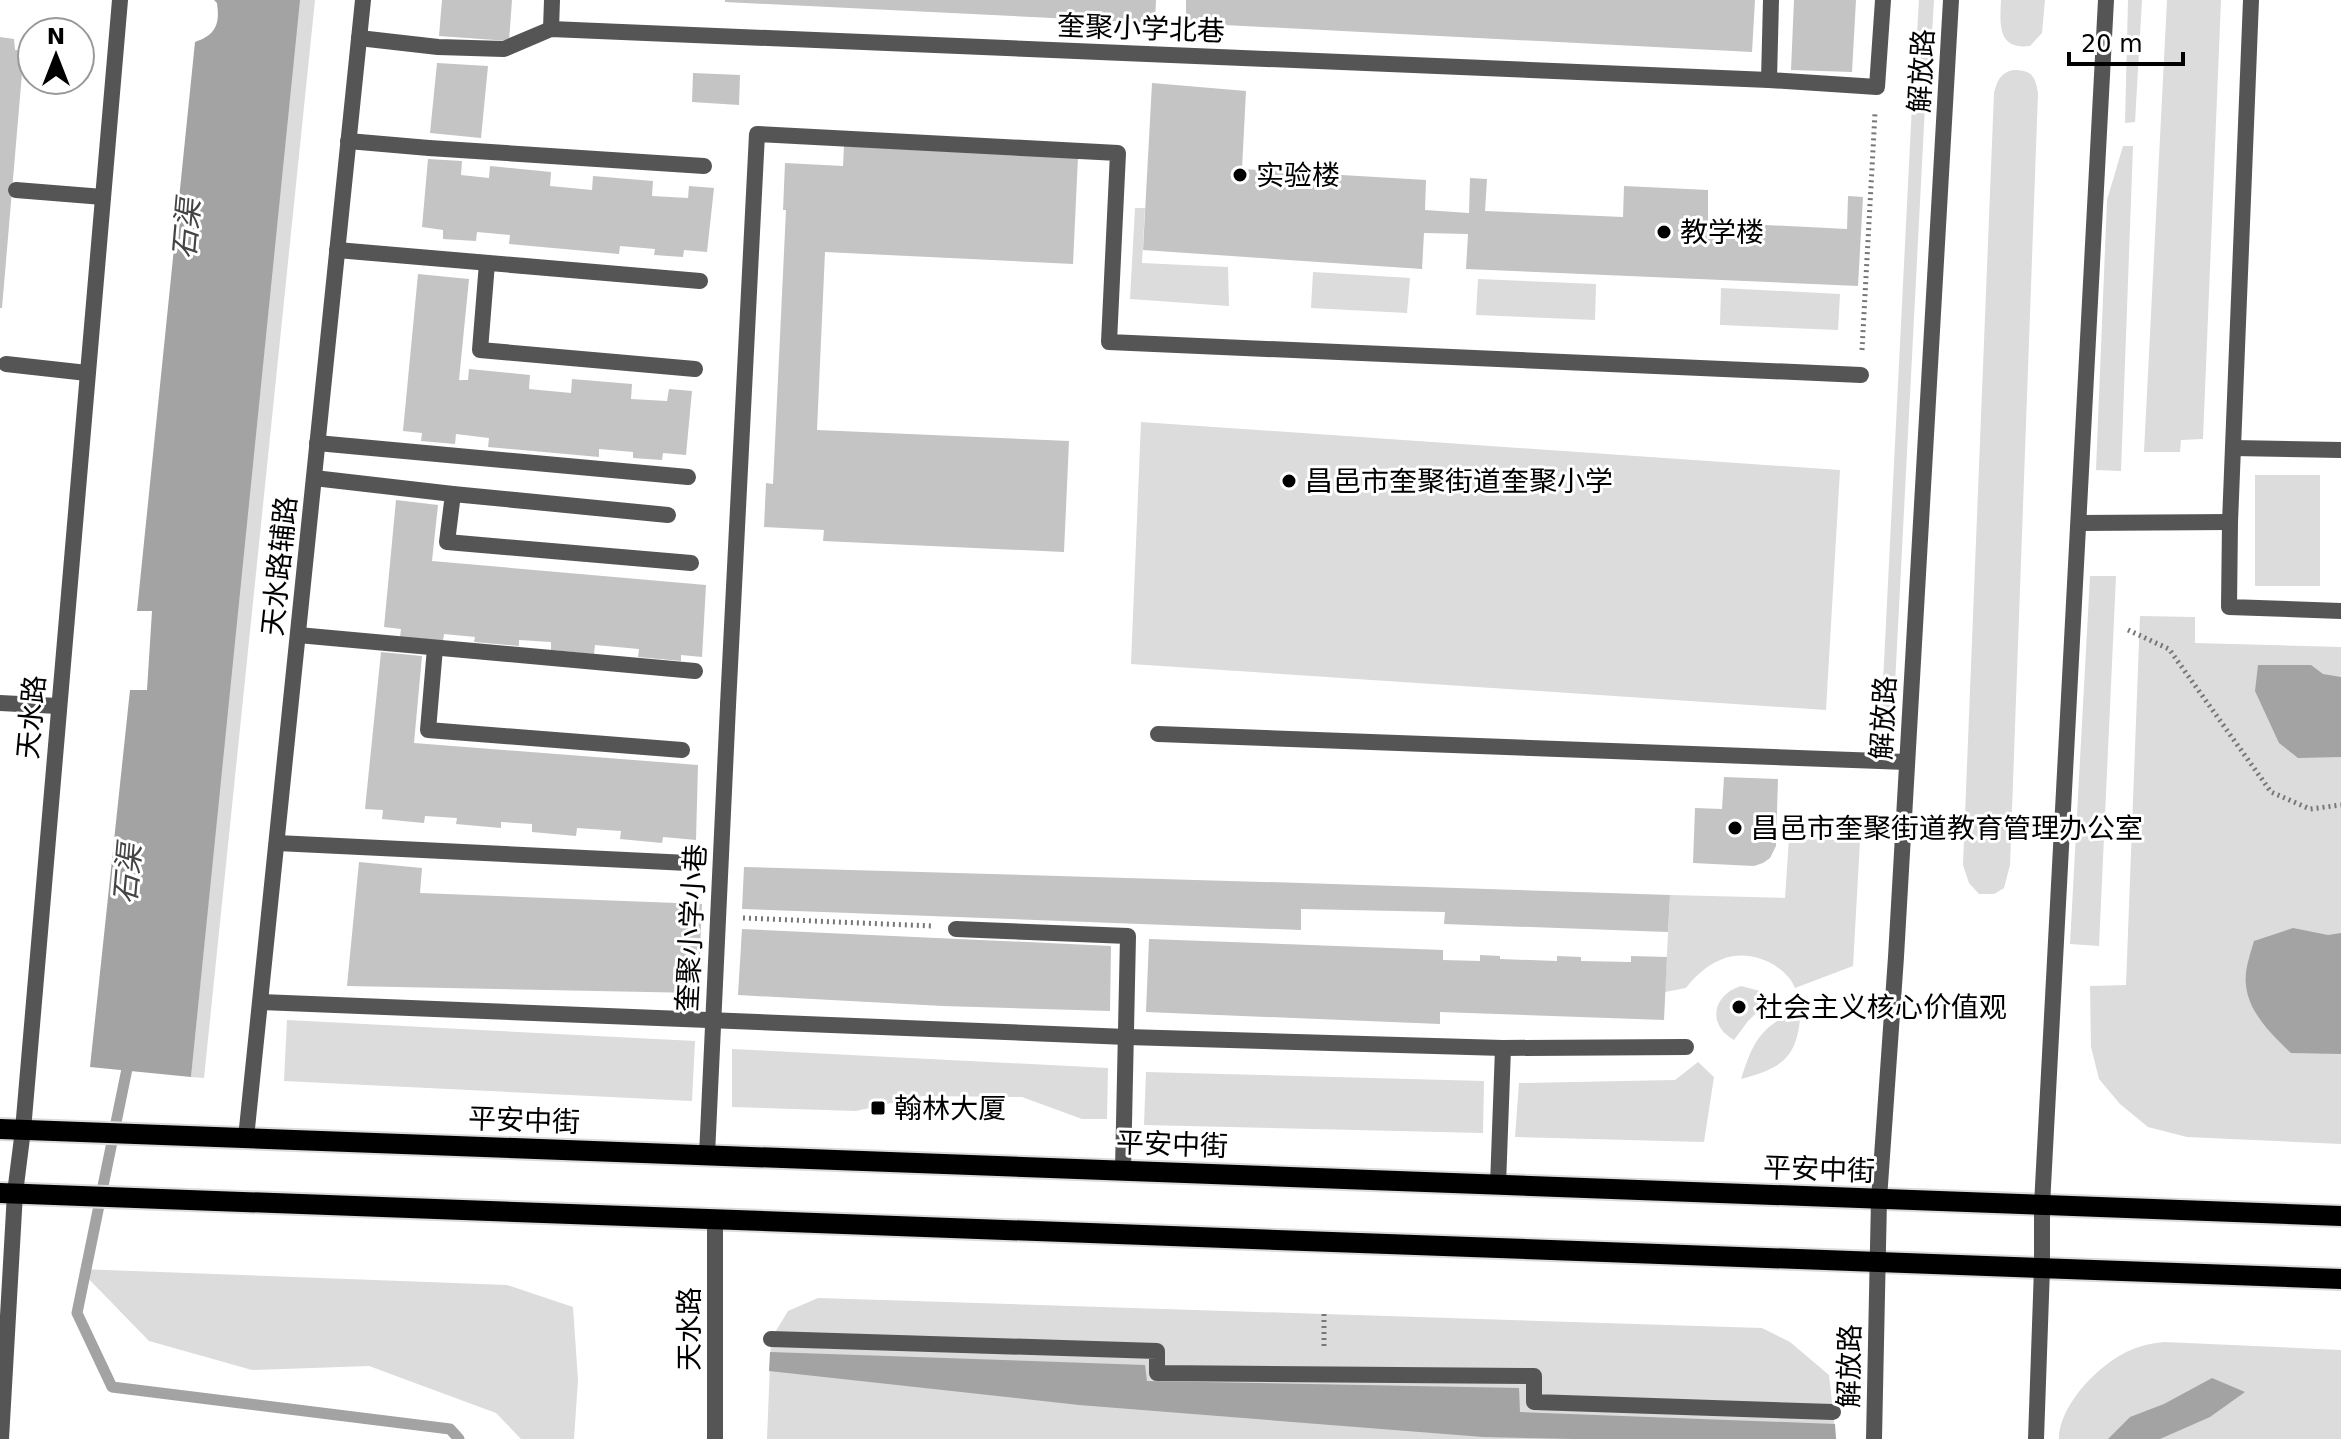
<svg xmlns="http://www.w3.org/2000/svg" width="2341" height="1439" viewBox="0 0 2341 1439" font-family="'DejaVu Sans','Noto Sans SC',sans-serif">
  <style>
    .green { fill: #dcdcdc }
    .water { fill: #a3a3a3 }
    .lines { fill: none; stroke-linecap: round; stroke-linejoin: round }
    .stream { stroke: #a3a3a3; stroke-width: 11 }
    .building { fill: #c4c4c4 }
    .primary-casing { stroke: #dbdbdb; stroke-width: 24 }
    .path { stroke: #777; stroke-width: 5; stroke-dasharray: 2 4; stroke-linecap: butt }
    .service { stroke: #555; stroke-width: 16 }
    .pedestrian { stroke: #555; stroke-width: 16 }
    .minor { stroke: #555; stroke-width: 16 }
    .tertiary { stroke: #555; stroke-width: 16 }
    .primary { stroke: #000; stroke-width: 20 }
    .poi-dot { fill: #000; stroke: #fff; stroke-width: 3 }
    .labels { text-anchor: middle; stroke-width: 6; stroke-linejoin: round; paint-order: stroke }
    .street-label { font-size: 28px; fill: #000; stroke: #fff }
    .poi-label { font-size: 28px; fill: #000; stroke: #fff; text-anchor: start }
    .water-label { font-size: 30px; font-style: italic; fill: #444; stroke: #fff }
  </style>
  <rect width="100%" height="100%" fill="#fff"/>
  <g class="green">
    <path d="M 297,0 L 315,0 L 204,1078 L 191,1077 Z"/>
    <path d="M 1919,0 L 1934,0 L 1929,83 L 1914,83 Z"/>
    <path d="M 2001,0 L 2045,0 L 2042,33 L 2030,46 C 1997,50 2000,24 2001,0 Z"/>
    <path d="M 2128,0 L 2142,0 L 2135,122 L 2125,123 Z"/>
    <path d="M 2167,0 L 2221,0 L 2203,439 L 2181,440 L 2180,452 L 2144,452 Z"/>
    <path d="M 2013,70 C 2031,70 2035,75 2038,93 L 2010,865 L 2004,888 L 1994,894 L 1979,894 L 1969,883 L 1963,865 L 1994,93 C 1997,81 2000,73 2013,70 Z"/>
    <path d="M 1912,105 L 1925,106 L 1892,742 L 1880,742 Z"/>
    <path d="M 2123,146 L 2133,146 L 2121,471 L 2096,470 L 2107,200 Z"/>
    <path d="M 1135,208 L 1145,208 L 1142,263 L 1228,267 L 1229,306 L 1130,299 Z"/>
    <path d="M 1313,272 L 1410,278 L 1407,313 L 1311,308 Z"/>
    <path d="M 1478,279 L 1596,284 L 1595,320 L 1476,315 Z"/>
    <path d="M 1721,288 L 1840,294 L 1838,330 L 1720,325 Z"/>
    <path d="M 1141,422 L 1840,470 L 1826,710 L 1131,664 Z"/>
    <rect x="2255" y="475" width="65" height="111"/>
    <path d="M 2090,576 L 2116,576 L 2099,946 L 2070,944 Z"/>
    <path d="M 2140,616 L 2195,617 L 2195,643 L 2341,647 L 2341,1144 L 2187,1137 L 2148,1127 L 2120,1104 L 2099,1079 L 2091,1047 L 2090,986 L 2126,985 Z"/>
    <path d="M 1789,838 L 1860,841 L 1853,966 L 1795,988 C 1791,977 1780,968 1769,962 C 1735,946 1707,961 1686,988 L 1665,992 L 1670,895 L 1785,898 Z"/>
    <path d="M 1741,986 L 1760,991 L 1769,1001 L 1748,1021 L 1734,1040 C 1707,1025 1712,995 1741,986 Z"/>
    <path d="M 1801,1008 C 1798,1056 1786,1067 1741,1079 C 1754,1038 1761,1027 1801,1008 Z"/>
    <path d="M 287,1020 L 695,1041 L 692,1101 L 284,1081 Z"/>
    <path d="M 732,1049 L 1108,1068 L 1107,1119 L 1082,1119 L 1022,1097 L 923,1096 L 856,1111 L 732,1107 Z"/>
    <path d="M 1698,1062 L 1714,1077 L 1704,1142 L 1515,1137 L 1519,1083 L 1675,1080 Z"/>
    <path d="M 1146,1072 L 1484,1081 L 1483,1133 L 1144,1125 Z"/>
    <path d="M 79,1269 L 507,1285 L 573,1307 L 578,1380 L 574,1439 L 521,1439 L 496,1413 L 369,1366 L 252,1370 L 149,1341 Z"/>
    <path d="M 818,1298 L 1762,1328 L 1790,1342 L 1829,1375 L 1836,1439 L 767,1439 L 771,1339 L 788,1311 Z"/>
    <path d="M 2164,1342 L 2341,1350 L 2341,1439 L 2059,1439 C 2059,1403 2105,1357 2139,1347 C 2147,1344 2156,1343 2164,1342 Z"/>
  </g>
  <g class="water">
    <path d="M 214,0 L 300,0 L 191,1077 L 90,1067 L 130,690 L 147,690 L 152,611 L 137,611 L 195,42 C 216,35 220,24 217,3 Z"/>
    <path d="M 2258,665 L 2311,665 L 2323,674 L 2341,677 L 2341,757 L 2298,758 L 2279,743 L 2255,691 Z"/>
    <path d="M 2293,928 L 2328,935 L 2341,933 L 2341,1054 L 2291,1053 C 2273,1036 2248,1012 2246,985 C 2244,971 2250,955 2254,941 Z"/>
    <path d="M 770,1352 L 1145,1365 L 1147,1381 L 1519,1388 L 1520,1412 L 1835,1424 L 1836,1439 L 1574,1439 L 1483,1437 L 1079,1405 L 769,1371 Z"/>
    <path d="M 2212,1378 L 2245,1392 L 2210,1417 L 2160,1439 L 2108,1439 L 2130,1417 L 2164,1404 Z"/>
  </g>
  <g class="lines">
    <path class="stream" d="M 129,1059 L 77,1313 L 112,1387 L 450,1429 L 459,1439"/>
  </g>
  <g class="building">
    <path d="M 442,0 L 512,0 L 509,41 L 439,36 Z"/>
    <path d="M 725,0 L 1156,0 L 1155,23 L 725,2 Z"/>
    <path d="M 1186,0 L 1755,0 L 1752,52 L 1186,23 Z"/>
    <path d="M 1794,0 L 1856,0 L 1852,72 L 1791,70 Z"/>
    <path d="M 0,37 L 14,39 L 15,50 L 24,50 L 2,308 L 0,308 Z"/>
    <path d="M 437,63 L 488,66 L 481,138 L 430,133 Z"/>
    <path d="M 693,73 L 740,75 L 739,105 L 692,102 Z"/>
    <path d="M 1152,83 L 1246,91 L 1242,169 L 1426,180 L 1425,210 L 1469,213 L 1470,178 L 1487,179 L 1485,211 L 1623,217 L 1624,186 L 1708,190 L 1708,222 L 1847,229 L 1848,196 L 1863,197 L 1858,286 L 1466,269 L 1468,234 L 1424,233 L 1422,269 L 1143,250 Z"/>
    <path d="M 844,146 L 1078,157 L 1073,264 L 825,252 L 817,430 L 1069,441 L 1064,552 L 823,541 L 824,530 L 764,527 L 766,483 L 773,484 L 786,210 L 783,210 L 785,163 L 843,166 Z"/>
    <path d="M 428,159 L 462,161 L 461,175 L 489,178 L 490,166 L 551,172 L 550,186 L 592,190 L 593,176 L 653,181 L 652,196 L 688,198 L 689,186 L 714,188 L 707,252 L 684,250 L 683,257 L 654,255 L 655,249 L 620,246 L 619,254 L 509,244 L 510,235 L 477,232 L 476,241 L 443,239 L 443,230 L 422,227 Z"/>
    <path d="M 418,274 L 469,279 L 459,380 L 468,380 L 469,369 L 530,375 L 529,389 L 571,393 L 572,379 L 632,384 L 631,399 L 667,401 L 669,389 L 692,391 L 686,455 L 663,453 L 662,460 L 633,458 L 633,452 L 599,449 L 599,457 L 488,447 L 489,438 L 456,434 L 455,444 L 421,441 L 422,433 L 403,431 Z"/>
    <path d="M 396,500 L 438,505 L 432,561 L 706,585 L 702,657 L 681,655 L 681,661 L 638,657 L 639,649 L 595,645 L 594,654 L 551,650 L 551,642 L 519,640 L 519,646 L 474,642 L 475,637 L 444,634 L 443,641 L 400,637 L 401,629 L 384,627 Z"/>
    <path d="M 381,652 L 422,656 L 414,743 L 698,765 L 696,840 L 663,837 L 662,843 L 620,839 L 621,831 L 577,828 L 576,836 L 532,832 L 532,824 L 501,822 L 501,828 L 456,824 L 457,818 L 425,816 L 424,823 L 382,819 L 383,810 L 365,809 Z"/>
    <path d="M 1724,777 L 1778,779 L 1776,846 L 1770,858 L 1763,863 L 1754,866 L 1693,863 L 1695,808 L 1722,809 Z"/>
    <path d="M 359,862 L 422,868 L 420,893 L 702,904 L 698,993 L 347,986 Z"/>
    <path d="M 744,867 L 1302,883 L 1670,895 L 1668,932 L 1444,924 L 1445,912 L 1301,909 L 1301,930 L 742,909 Z"/>
    <path d="M 742,929 L 1111,946 L 1110,1011 L 943,1006 L 738,995 Z"/>
    <path d="M 1149,939 L 1443,950 L 1443,960 L 1480,961 L 1480,955 L 1500,956 L 1500,959 L 1557,961 L 1557,956 L 1581,957 L 1581,961 L 1631,962 L 1631,956 L 1667,957 L 1664,1020 L 1440,1012 L 1440,1024 L 1146,1012 Z"/>
  </g>
  <g class="lines">
    <defs>
      <g id="primary">
        <path d="M 0,1129 L 2341,1216"/>
        <path d="M 0,1193 L 2341,1279"/>
      </g>
    </defs>
    <use href="#primary" class="primary-casing"/>
    <g class="path">
      <path d="M 1862,350 L 1875,113"/>
      <path d="M 2128,630 L 2169,649 L 2271,792 L 2310,809 L 2341,805"/>
      <path d="M 743,918 L 932,926"/>
      <path d="M 1324,1314 L 1324,1349"/>
    </g>
    <g class="service">
      <path d="M 2251,0 L 2230,522 L 2229,607 L 2341,611"/>
      <path d="M 551,29 L 552,0"/>
      <path d="M 359,38 L 438,47 L 504,49 L 551,29 L 1769,80 L 1877,87 L 1883,0"/>
      <path d="M 1769,80 L 1771,0"/>
      <path d="M 348,141 L 429,148 L 704,166"/>
      <path d="M 16,190 L 103,197"/>
      <path d="M 337,250 L 700,281"/>
      <path d="M 487,263 L 480,350 L 695,369"/>
      <path d="M 6,364 L 87,373"/>
      <path d="M 317,443 L 688,477"/>
      <path d="M 2233,448 L 2341,450"/>
      <path d="M 314,478 L 453,494 L 447,542 L 691,563"/>
      <path d="M 453,494 L 668,515"/>
      <path d="M 2079,523 L 2230,522"/>
      <path d="M 298,635 L 695,671"/>
      <path d="M 435,648 L 428,730 L 682,750"/>
      <path d="M 0,703 L 58,706"/>
      <path d="M 728,705 L 757,134 L 1118,153 L 1109,342 L 1861,375"/>
      <path d="M 1158,734 L 1907,762"/>
      <path d="M 277,843 L 688,863"/>
      <path d="M 956,929 L 1128,936 L 1123,1170"/>
      <path d="M 261,1002 L 1127,1037 L 1503,1048 L 1686,1047"/>
      <path d="M 1498,1185 L 1503,1048"/>
    </g>
    <path class="pedestrian" d="M 771,1339 L 1157,1351 L 1157,1373 L 1534,1376 L 1534,1402 L 1833,1412"/>
    <g class="minor">
      <path d="M 707,1155 L 728,705"/>
      <path d="M 715,1219 L 715,1439"/>
      <path d="M 1,1439 L 15,1193"/>
    </g>
    <g class="tertiary">
      <path d="M 246,1138 L 363,0"/>
      <path d="M 15,1193 L 23,1130 L 120,0"/>
      <path d="M 1874,1439 L 1879,1199 L 1896,957 L 1951,0"/>
      <path d="M 2036,1439 L 2042,1268 L 2042,1205 L 2106,0"/>
    </g>
    <use href="#primary" class="primary"/>
  </g>
  <g class="poi-dot">
    <circle cx="1240" cy="175" r="8"/>
    <circle cx="1664" cy="232" r="8"/>
    <circle cx="1289" cy="481" r="8"/>
    <circle cx="1735" cy="828" r="8"/>
    <circle cx="1739" cy="1007" r="8"/>
    <rect x="870" y="1100" width="16" height="16" rx="4"/>
  </g>
  <g class="labels">
    <g class="street-label">
      <text transform="translate(1141 28) rotate(2)" y="10">奎聚小学北巷</text>
      <text transform="translate(1921 71) rotate(-87)" y="10">解放路</text>
      <text transform="translate(279 566) rotate(-84)" y="10">天水路辅路</text>
      <text transform="translate(31 717) rotate(-85)" y="10">天水路</text>
      <text transform="translate(1883 718) rotate(-87)" y="10">解放路</text>
      <text transform="translate(691 928) rotate(-87)" y="10">奎聚小学小巷</text>
      <text transform="translate(524 1120) rotate(2)" y="10">平安中街</text>
      <text transform="translate(1172 1144) rotate(2)" y="10">平安中街</text>
      <text transform="translate(1819 1169) rotate(2)" y="10">平安中街</text>
      <text transform="translate(689 1329) rotate(-90)" y="10">天水路</text>
      <text transform="translate(1849 1366) rotate(-89)" y="10">解放路</text>
    </g>
    <g class="poi-label">
      <text x="1256" y="185">实验楼</text>
      <text x="1680" y="242">教学楼</text>
      <text x="1305" y="491">昌邑市奎聚街道奎聚小学</text>
      <text x="1751" y="838">昌邑市奎聚街道教育管理办公室</text>
      <text x="1755" y="1017">社会主义核心价值观</text>
      <text x="894" y="1118">翰林大厦</text>
    </g>
    <g class="water-label">
      <text transform="translate(187 229) rotate(-85)" y="10">石渠</text>
      <text transform="translate(128 874) rotate(-85)" y="10">石渠</text>
    </g>
  </g>
  <g transform="translate(56 56)"><circle r="38" fill="#ffffff" stroke="#999999" stroke-width="2"/>
  <path d="M0-6L14 30L0 20L-14 30Z" fill="#000000"/>
  <text y="-12" font-size="22" font-weight="bold" text-anchor="middle" fill="#000000">N</text>
  </g>
  <path d="M2069 52v12h114v-12" fill="none" stroke="#000000" stroke-width="4"/>
  <text x="2081" y="52" font-size="24" fill="#000000" stroke="#ffffff" stroke-width="6" paint-order="stroke">20 m</text>
</svg>
